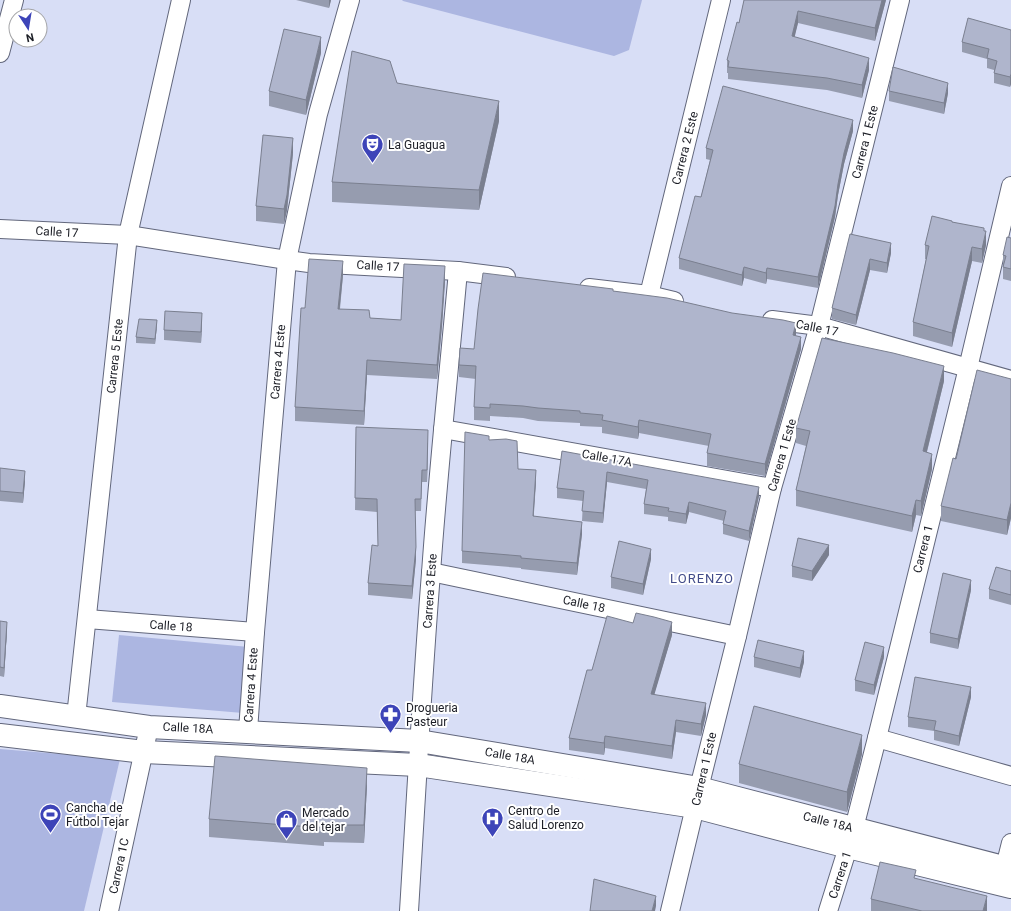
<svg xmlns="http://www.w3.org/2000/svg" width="1011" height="911" viewBox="0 0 1011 911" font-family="Roboto,sans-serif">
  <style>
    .green { fill: #acb6e1 }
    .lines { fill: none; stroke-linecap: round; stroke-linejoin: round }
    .minor-casing { stroke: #62677c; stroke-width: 20 }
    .secondary-casing { stroke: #62677c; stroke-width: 24 }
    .minor { stroke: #fff; stroke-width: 18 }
    .secondary { stroke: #fff; stroke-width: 22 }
    .wall { fill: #969caf }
    .shaded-wall { fill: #7a7f8f }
    .building { fill: #afb5cc; stroke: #7a7f8f }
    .labels { text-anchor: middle; stroke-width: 4; stroke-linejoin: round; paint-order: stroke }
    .street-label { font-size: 12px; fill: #1c1e26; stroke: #fff }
    .poi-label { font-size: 12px; fill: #1c1e26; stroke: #fff; text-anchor: start }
    .neighbourhood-label { font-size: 13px; letter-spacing: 1px; fill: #424c89; stroke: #fff }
  </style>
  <rect width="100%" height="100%" fill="#d8def6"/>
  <g class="green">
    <path d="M 402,0 L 642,0 L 629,50 L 614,56 L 403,1 Z"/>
    <path d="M 119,635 L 249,647 L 243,713 L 112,702 Z"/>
    <path d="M 0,749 L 120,759 L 84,911 L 0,911 Z"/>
  </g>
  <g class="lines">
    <defs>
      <g id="minor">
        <path d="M 0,53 L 14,0"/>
        <path d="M 0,229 L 128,235 L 287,260 L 309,263 L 458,271 L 506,277"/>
        <path d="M 589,288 L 649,295 L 674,301"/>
        <path d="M 649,295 L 721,0"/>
        <path d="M 772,320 L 819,326 L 1011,380"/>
        <path d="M 443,429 L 772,488"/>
        <path d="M 431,572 L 737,636"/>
        <path d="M 87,619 L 255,632"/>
        <path d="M 76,717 L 128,235 L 181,0"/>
        <path d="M 248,731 L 255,632 L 287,260 L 318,114 L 350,0"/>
        <path d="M 877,738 L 1011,776"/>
        <path d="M 1005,867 L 1011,843"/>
        <path d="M 109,911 L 149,727"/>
        <path d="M 409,911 C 416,798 422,686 431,573 C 438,472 449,371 458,271"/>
        <path d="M 670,911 L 695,807 L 699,788 L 737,636 L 772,488 L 819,326 L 900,0"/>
        <path d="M 828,911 L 854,828 L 877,738 L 968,368 L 1011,186"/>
      </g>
      <g id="secondary">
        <path d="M 0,706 L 149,727 L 419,741 L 699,788 L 1011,869"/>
        <path d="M 0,735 L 144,752 L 418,765 L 695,807 L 848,847 L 1011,887"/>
      </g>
    </defs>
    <use href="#minor" class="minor-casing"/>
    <use href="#secondary" class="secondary-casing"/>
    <use href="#minor" class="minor"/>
    <use href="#secondary" class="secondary"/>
  </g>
  <g class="wall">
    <path d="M 296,0 L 331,0 L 329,8 Z"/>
    <path d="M 744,0 L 886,0 L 875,41 L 798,23 L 794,37 L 869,70 L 862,98 L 827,90 L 728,79 L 728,73 L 727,73 L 727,60 L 739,23 Z"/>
    <path d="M 1011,30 L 1011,84 L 1010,87 L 994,83 L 994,70 L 987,68 L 987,59 L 962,52 L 962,42 Z"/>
    <path d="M 321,53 L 306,115 L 269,106 L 269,91 Z"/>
    <path d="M 397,83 L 499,121 L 479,210 L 332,202 L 332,182 Z"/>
    <path d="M 889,91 L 948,93 L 944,114 L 889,101 Z"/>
    <path d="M 853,131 L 844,164 L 838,195 L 835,217 L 818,288 L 767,279 L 766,284 L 744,278 L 742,286 L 679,269 L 679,258 L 701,197 L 710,160 L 706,159 L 706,148 Z"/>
    <path d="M 293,153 L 287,210 L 284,224 L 256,221 L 256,206 Z"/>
    <path d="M 952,222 L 984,231 L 986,245 L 982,263 L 972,261 L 952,347 L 913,336 L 913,322 L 926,259 L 925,259 L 925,245 Z"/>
    <path d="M 850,234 L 891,253 L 887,273 L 870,270 L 856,325 L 832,319 L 832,308 Z"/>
    <path d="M 1011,238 L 1011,281 L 1003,279 L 1003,255 Z"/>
    <path d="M 343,275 L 340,309 L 370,318 L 401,320 L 445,281 L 442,326 L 437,379 L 367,375 L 364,425 L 295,421 L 295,407 Z"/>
    <path d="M 613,291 L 796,336 L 801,349 L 765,476 L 707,466 L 707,453 L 709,446 L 639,433 L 638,439 L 602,433 L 602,427 L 580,426 L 580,423 L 538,421 L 523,418 L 490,416 L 490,421 L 474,420 L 474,407 L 476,379 L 459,377 L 459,365 L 474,349 Z"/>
    <path d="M 202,324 L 201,343 L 164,340 L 164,330 Z"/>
    <path d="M 157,325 L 155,344 L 136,343 L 136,337 Z"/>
    <path d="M 1011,379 L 1011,518 L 1007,535 L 941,521 L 941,506 L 956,459 Z"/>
    <path d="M 944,381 L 927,452 L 932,469 L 921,516 L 916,515 L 912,532 L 796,506 L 796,490 L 806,446 L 796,443 L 796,428 Z"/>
    <path d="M 356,427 L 428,443 L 427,482 L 422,482 L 421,511 L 415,511 L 416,559 L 412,599 L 368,595 L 368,583 L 378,546 L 377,512 L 355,510 Z"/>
    <path d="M 489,440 L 518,469 L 536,481 L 533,516 L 582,534 L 577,575 L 521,569 L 521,568 L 462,563 L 462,551 Z"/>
    <path d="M 562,451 L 759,496 L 749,541 L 723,534 L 723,524 L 724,521 L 689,512 L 686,524 L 668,521 L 668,517 L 644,514 L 644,504 L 646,489 L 607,482 L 603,523 L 582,521 L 583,501 L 557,498 L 557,488 Z"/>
    <path d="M 0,468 L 25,481 L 23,503 L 0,501 Z"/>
    <path d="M 829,555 L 812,581 L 792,577 L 792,566 Z"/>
    <path d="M 651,559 L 643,595 L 611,588 L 611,577 Z"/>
    <path d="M 1011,571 L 1011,605 L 989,599 L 989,589 Z"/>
    <path d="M 971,590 L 958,649 L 930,643 L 930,633 Z"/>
    <path d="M 0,621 L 7,631 L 4,677 L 0,676 Z"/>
    <path d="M 672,635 L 654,694 L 706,715 L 701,736 L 676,732 L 672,759 L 605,748 L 604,755 L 569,750 L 569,738 L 592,670 Z"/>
    <path d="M 754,657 L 804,662 L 800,678 L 754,667 Z"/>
    <path d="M 884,657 L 874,695 L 855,691 L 855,680 Z"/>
    <path d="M 971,697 L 959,746 L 934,740 L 934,731 L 908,727 L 908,717 Z"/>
    <path d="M 862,754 L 847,812 L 739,783 L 739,764 Z"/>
    <path d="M 367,785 L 364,843 L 324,842 L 324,846 L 209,837 L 209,819 Z"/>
    <path d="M 916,879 L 987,909 L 987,911 L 871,911 L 871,899 Z"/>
  </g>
  <g class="shaded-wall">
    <path d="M 329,0 L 331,0 L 329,8 Z"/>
    <path d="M 882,0 L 886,0 L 875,41 L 875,28 Z"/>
    <path d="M 798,11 L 798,23 L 792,48 L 792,36 Z"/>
    <path d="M 321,37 L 321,53 L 306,115 L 306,100 Z"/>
    <path d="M 869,58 L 869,70 L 862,98 L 862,85 Z"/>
    <path d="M 1011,74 L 1011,84 L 1010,87 L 1010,77 Z"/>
    <path d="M 948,83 L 948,93 L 944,114 L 944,103 Z"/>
    <path d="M 499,101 L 499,121 L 479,210 L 479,190 Z"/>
    <path d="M 853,120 L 853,131 L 844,164 L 838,195 L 835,217 L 818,288 L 818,277 L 844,153 Z"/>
    <path d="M 293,138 L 293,153 L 287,210 L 284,224 L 284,209 Z"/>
    <path d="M 984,228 L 984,241 L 986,231 L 986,245 L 982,263 L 982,249 Z"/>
    <path d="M 891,243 L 891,253 L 887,273 L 887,263 Z"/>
    <path d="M 972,247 L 972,261 L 952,347 L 952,333 Z"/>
    <path d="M 870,259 L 870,270 L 856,325 L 856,315 Z"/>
    <path d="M 343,261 L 343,275 L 338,324 L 338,309 Z"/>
    <path d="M 445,266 L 445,281 L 442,326 L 437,379 L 437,365 Z"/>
    <path d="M 744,267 L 744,278 L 742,286 L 742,275 Z"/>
    <path d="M 767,268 L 767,279 L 766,284 L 766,273 Z"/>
    <path d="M 202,313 L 202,324 L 201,343 L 201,332 Z"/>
    <path d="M 157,320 L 157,325 L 155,344 L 155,339 Z"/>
    <path d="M 796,323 L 796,335 L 793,348 L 793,335 Z"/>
    <path d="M 801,337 L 801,349 L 765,476 L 765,464 Z"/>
    <path d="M 367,360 L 367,375 L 364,425 L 364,411 Z"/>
    <path d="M 944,366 L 944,381 L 923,467 L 923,451 Z"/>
    <path d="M 639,420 L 639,433 L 638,439 L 638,427 Z"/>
    <path d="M 428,430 L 428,443 L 427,482 L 427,470 Z"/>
    <path d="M 932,454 L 932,469 L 921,516 L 921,501 Z"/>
    <path d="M 536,470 L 536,481 L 533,528 L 533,516 Z"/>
    <path d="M 25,471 L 25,481 L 23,503 L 23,493 Z"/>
    <path d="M 607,472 L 607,482 L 603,523 L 603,513 Z"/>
    <path d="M 759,487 L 759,496 L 749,541 L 749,531 Z"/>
    <path d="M 916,500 L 916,515 L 912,532 L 912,516 Z"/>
    <path d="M 689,502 L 689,512 L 686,524 L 686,514 Z"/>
    <path d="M 1011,503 L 1011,518 L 1007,535 L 1007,520 Z"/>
    <path d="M 582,522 L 582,534 L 577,575 L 577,563 Z"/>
    <path d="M 829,545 L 829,555 L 812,581 L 812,571 Z"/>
    <path d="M 416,547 L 416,559 L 412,599 L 412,586 Z"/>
    <path d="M 651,549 L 651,559 L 643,595 L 643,584 Z"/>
    <path d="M 971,580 L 971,590 L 958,649 L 958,639 Z"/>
    <path d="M 7,622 L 7,631 L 4,677 L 4,668 Z"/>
    <path d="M 672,622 L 672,635 L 651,706 L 651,694 Z"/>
    <path d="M 884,647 L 884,657 L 874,695 L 874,685 Z"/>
    <path d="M 804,651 L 804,662 L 800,678 L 800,668 Z"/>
    <path d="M 971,687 L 971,697 L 959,746 L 959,736 Z"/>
    <path d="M 706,703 L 706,715 L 701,736 L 701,724 Z"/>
    <path d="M 676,720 L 676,732 L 672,759 L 672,746 Z"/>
    <path d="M 862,735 L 862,754 L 847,812 L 847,792 Z"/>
    <path d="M 605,736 L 605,748 L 604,755 L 604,743 Z"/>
    <path d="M 367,768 L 367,785 L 364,843 L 364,825 Z"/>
    <path d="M 656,896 L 656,906 L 655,911 L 652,911 Z"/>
    <path d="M 987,896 L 987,911 L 983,911 Z"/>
  </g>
  <g class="building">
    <path d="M 744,0 L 882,0 L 875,28 L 798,11 L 792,36 L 869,58 L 862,85 L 827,78 L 728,67 L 729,61 L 727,60 L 737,22 L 739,23 Z"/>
    <path d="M 968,18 L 1011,30 L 1011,74 L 1010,77 L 994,73 L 997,61 L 987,58 L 989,49 L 962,42 Z"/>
    <path d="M 284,29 L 321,37 L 306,100 L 269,91 Z"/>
    <path d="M 352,51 L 390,61 L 397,83 L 499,101 L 479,190 L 332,182 Z"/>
    <path d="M 893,67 L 948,83 L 944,103 L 889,91 Z"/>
    <path d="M 723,86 L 853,120 L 844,153 L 838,184 L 835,206 L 818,277 L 767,268 L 766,273 L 744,267 L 742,275 L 679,258 L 695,196 L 701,197 L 713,150 L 706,148 Z"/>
    <path d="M 263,135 L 293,138 L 287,195 L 284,209 L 256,206 Z"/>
    <path d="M 932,216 L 952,221 L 952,222 L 984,228 L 984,231 L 986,231 L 982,249 L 972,247 L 952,333 L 913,322 L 929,246 L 925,245 Z"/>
    <path d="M 850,234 L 891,243 L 887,263 L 870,259 L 856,315 L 832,308 Z"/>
    <path d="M 1007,237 L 1011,238 L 1011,269 L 1003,267 L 1006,256 L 1003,255 Z"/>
    <path d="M 309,259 L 343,261 L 338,309 L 369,310 L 370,318 L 401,320 L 404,264 L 445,266 L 442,311 L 437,365 L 367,360 L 364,411 L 295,407 L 301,308 L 305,308 Z"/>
    <path d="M 483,273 L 613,289 L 613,291 L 667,298 L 732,313 L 783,320 L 796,323 L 793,335 L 801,337 L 765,464 L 707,453 L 711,434 L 639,420 L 638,427 L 602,420 L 603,415 L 580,413 L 580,411 L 538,408 L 523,406 L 490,404 L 490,408 L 474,407 L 476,366 L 459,365 L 460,348 L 474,349 L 478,309 Z"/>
    <path d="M 165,311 L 202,313 L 201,332 L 164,330 Z"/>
    <path d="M 139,319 L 157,320 L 155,339 L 136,337 Z"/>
    <path d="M 822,338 L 893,353 L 944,366 L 923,451 L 932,454 L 921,501 L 916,500 L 912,516 L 796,490 L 810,431 L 796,428 Z"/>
    <path d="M 977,370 L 1011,379 L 1011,503 L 1007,520 L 941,506 L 953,458 L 956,459 Z"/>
    <path d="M 356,427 L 428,430 L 427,470 L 422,470 L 421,499 L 415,499 L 416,547 L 412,586 L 368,583 L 372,545 L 378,546 L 377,499 L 355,498 Z"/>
    <path d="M 465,432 L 489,436 L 489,440 L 506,439 L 517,441 L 518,469 L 536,470 L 533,516 L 582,522 L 577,563 L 521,558 L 521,556 L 462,551 Z"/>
    <path d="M 562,451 L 759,487 L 749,531 L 723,524 L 726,511 L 689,502 L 686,514 L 668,511 L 669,508 L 644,504 L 648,480 L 607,472 L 603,513 L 582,511 L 584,491 L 557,488 Z"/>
    <path d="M 0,468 L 25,471 L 23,493 L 0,491 Z"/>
    <path d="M 798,538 L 829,545 L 812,571 L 792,566 Z"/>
    <path d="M 619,541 L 651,549 L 643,584 L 611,577 Z"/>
    <path d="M 996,567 L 1011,571 L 1011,595 L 989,589 Z"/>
    <path d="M 943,573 L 971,580 L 958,639 L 930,633 Z"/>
    <path d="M 636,613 L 654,617 L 672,622 L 651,694 L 706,703 L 701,724 L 676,720 L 672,746 L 605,736 L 604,743 L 569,738 L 587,670 L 592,670 L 607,616 L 633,623 Z"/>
    <path d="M 0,621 L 7,622 L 4,668 L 0,667 Z"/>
    <path d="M 758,640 L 804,651 L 800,668 L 754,657 Z"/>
    <path d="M 865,642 L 884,647 L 874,685 L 855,680 Z"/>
    <path d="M 915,677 L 971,687 L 959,736 L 934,730 L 936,721 L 908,717 Z"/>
    <path d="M 754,706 L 862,735 L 847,792 L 739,764 Z"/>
    <path d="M 215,756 L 367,768 L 364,825 L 324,825 L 324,828 L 209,819 Z"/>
    <path d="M 880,862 L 916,870 L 914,878 L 987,896 L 983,911 L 922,911 L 871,899 Z"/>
    <path d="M 594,879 L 656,896 L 652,911 L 590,911 Z"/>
  </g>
  <defs>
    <symbol id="theatre-pin" viewBox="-11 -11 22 30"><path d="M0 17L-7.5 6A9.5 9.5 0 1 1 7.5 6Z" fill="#3d44b8" stroke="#fff"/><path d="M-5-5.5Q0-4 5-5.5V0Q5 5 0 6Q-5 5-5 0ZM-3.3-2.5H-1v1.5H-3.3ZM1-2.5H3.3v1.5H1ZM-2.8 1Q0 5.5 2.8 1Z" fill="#fff"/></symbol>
    <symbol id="pharmacy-pin" viewBox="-11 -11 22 30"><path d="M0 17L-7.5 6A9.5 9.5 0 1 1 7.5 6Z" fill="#3d44b8" stroke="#fff"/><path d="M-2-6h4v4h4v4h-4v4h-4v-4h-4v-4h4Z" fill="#fff"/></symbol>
    <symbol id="stadium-pin" viewBox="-11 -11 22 30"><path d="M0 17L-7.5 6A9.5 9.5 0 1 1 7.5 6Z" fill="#3d44b8" stroke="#fff"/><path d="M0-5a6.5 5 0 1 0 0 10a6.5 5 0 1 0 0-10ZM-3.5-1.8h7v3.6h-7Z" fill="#fff"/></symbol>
    <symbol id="hospital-pin" viewBox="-11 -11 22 30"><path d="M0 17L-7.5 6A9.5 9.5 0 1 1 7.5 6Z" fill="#3d44b8" stroke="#fff"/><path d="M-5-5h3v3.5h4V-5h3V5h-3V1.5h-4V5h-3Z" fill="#fff"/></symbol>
    <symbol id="shop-pin" viewBox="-11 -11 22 30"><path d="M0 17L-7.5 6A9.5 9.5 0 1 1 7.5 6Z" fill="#3d44b8" stroke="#fff"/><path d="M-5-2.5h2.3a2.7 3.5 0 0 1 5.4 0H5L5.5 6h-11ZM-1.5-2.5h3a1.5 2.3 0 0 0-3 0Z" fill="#fff"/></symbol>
  </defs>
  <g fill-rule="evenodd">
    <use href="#theatre-pin" x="360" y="132" width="25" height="34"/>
    <use href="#pharmacy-pin" x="378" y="702" width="25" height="34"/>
    <use href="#stadium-pin" x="38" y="802" width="25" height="34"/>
    <use href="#hospital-pin" x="480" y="806" width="25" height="34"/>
    <use href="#shop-pin" x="274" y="808" width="25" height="34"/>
  </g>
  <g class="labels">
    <g class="street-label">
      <text transform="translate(865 142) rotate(-76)" y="4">Carrera 1 Este</text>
      <text transform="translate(685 148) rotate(-76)" y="4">Carrera 2 Este</text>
      <text transform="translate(57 232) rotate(3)" y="4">Calle 17</text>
      <text transform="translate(378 266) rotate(3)" y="4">Calle 17</text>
      <text transform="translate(817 328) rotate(11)" y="4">Calle 17</text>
      <text transform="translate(115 356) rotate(-84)" y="4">Carrera 5 Este</text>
      <text transform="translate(278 362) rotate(-85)" y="4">Carrera 4 Este</text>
      <text transform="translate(782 455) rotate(-74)" y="4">Carrera 1 Este</text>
      <text transform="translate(607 458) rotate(10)" y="4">Calle 17A</text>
      <text transform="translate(923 549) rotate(-76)" y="4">Carrera 1</text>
      <text transform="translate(430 591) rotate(-86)" y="4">Carrera 3 Este</text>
      <text transform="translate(584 604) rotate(12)" y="4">Calle 18</text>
      <text transform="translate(171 626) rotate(4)" y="4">Calle 18</text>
      <text transform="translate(251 685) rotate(-86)" y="4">Carrera 4 Este</text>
      <text transform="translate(188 728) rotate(3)" y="4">Calle 18A</text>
      <text transform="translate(510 756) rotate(10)" y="4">Calle 18A</text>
      <text transform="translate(704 769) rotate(-77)" y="4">Carrera 1 Este</text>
      <text transform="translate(828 822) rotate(14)" y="4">Calle 18A</text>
      <text transform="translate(119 866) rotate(-78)" y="4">Carrera 1C</text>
      <text transform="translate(840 875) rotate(-72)" y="4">Carrera 1</text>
    </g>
    <g class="poi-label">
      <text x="388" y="149">La Guagua</text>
      <text x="406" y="712">Drogueria<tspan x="406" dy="14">Pasteur</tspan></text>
      <text x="66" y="812">Cancha de<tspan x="66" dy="14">Fútbol Tejar</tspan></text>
      <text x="508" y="815">Centro de<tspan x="508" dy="14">Salud Lorenzo</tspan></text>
      <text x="302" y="817">Mercado<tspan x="302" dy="14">del tejar</tspan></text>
    </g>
    <g class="neighbourhood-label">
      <text x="702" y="583">LORENZO</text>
    </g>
  </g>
  <g transform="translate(28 28) rotate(168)"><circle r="19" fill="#ffffff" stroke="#a4a5a8"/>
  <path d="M0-3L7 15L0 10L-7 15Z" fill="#3d44b8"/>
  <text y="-6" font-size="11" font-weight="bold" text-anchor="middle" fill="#1c1e26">N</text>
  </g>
</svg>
